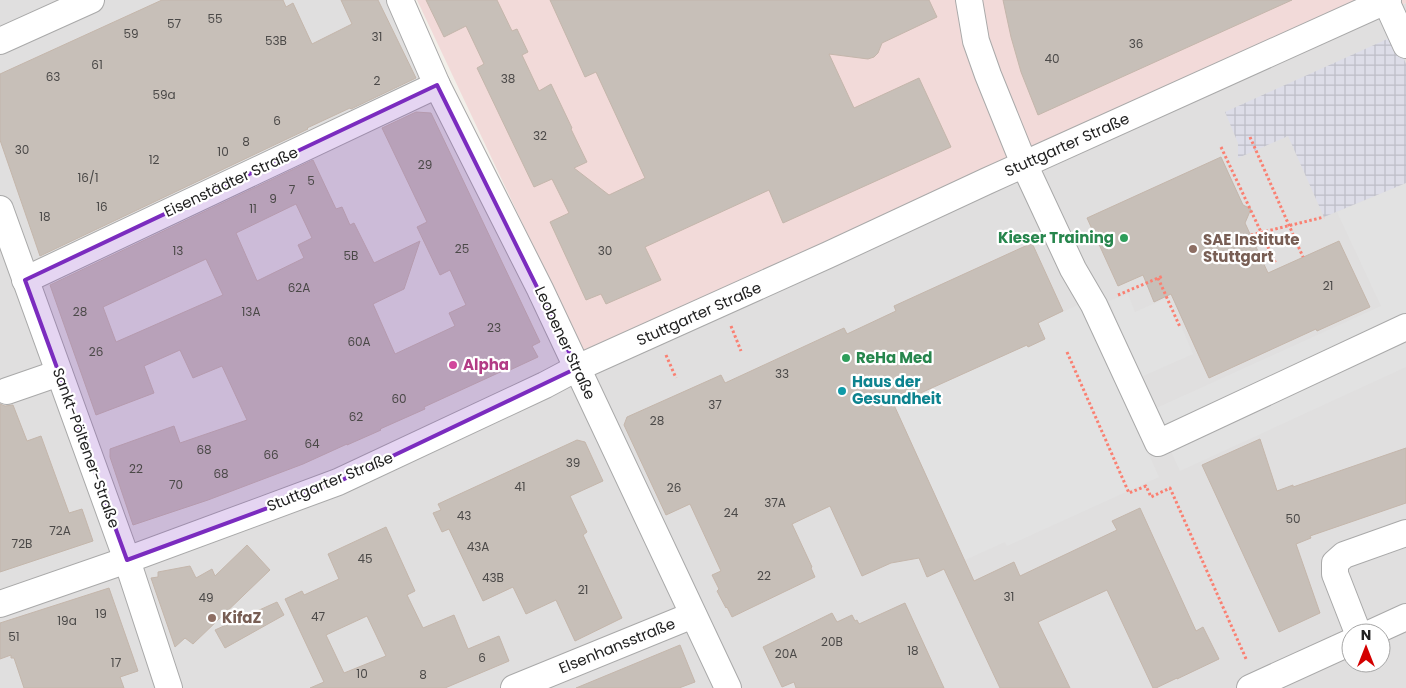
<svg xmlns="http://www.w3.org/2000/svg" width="1406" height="688" viewBox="0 0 1406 688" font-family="Poppins,sans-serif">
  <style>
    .residential { fill: #e0dfdf; fill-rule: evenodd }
    .commercial { fill: #f2dad9 }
    .parking { fill: #e2e2e2 }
    .plaza { fill: url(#plaza-grid) }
    .building { fill: #c7bfb8; stroke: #c4b6ab; fill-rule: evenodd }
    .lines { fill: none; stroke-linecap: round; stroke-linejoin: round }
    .minor-casing { stroke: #a9a9a9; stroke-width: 28 }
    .path { stroke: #fa8072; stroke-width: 3; stroke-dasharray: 2.5 2.5; stroke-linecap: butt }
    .minor { stroke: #fff; stroke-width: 26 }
    .marked { fill: #7b2cbf; fill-opacity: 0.2; stroke: #7b2cbf; stroke-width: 4; stroke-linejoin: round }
    .leisure-dot { fill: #2e9e5b; stroke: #fff; stroke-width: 2 }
    .education-dot { fill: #8d6e63; stroke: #fff; stroke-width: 2 }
    .hotel-dot { fill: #d1479c; stroke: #fff; stroke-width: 2 }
    .culture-dot { fill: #0f9aa8; stroke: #fff; stroke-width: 2 }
    .labels { text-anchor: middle; stroke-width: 4.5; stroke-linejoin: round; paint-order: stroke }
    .number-label { font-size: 12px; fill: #4b4948 }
    .street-label { font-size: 15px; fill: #222; stroke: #fff }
    .leisure-label { font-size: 15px; font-weight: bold; fill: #27864d; stroke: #fff; text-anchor: end }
    .education-label { font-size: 15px; font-weight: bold; fill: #785e54; stroke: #fff; text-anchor: start }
    .hotel-label { font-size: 15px; font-weight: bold; fill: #b23c85; stroke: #fff; text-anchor: start }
    .culture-label { font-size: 15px; font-weight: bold; fill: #0d838f; stroke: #fff; text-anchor: start }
  </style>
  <defs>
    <pattern id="plaza-grid" width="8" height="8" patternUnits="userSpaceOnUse" patternTransform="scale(1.25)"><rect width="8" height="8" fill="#dddde8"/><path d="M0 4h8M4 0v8" fill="none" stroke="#bdbdc7"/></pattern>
  </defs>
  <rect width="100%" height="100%" fill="#f2efe9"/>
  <path class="residential" d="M 0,0 L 387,0 L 571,385 L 1406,3 L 1406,688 L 0,688 ZM 1351,633 L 1381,633 L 1381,663 L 1351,663 Z"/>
  <path class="commercial" d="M 417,0 L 1406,0 L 1406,3 L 594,375 Z"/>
  <g class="parking">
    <path d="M 1406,183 L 1406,367 L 1180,471 L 1152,410 L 1381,306 L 1337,212 Z"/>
    <path d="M 1128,294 L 1135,312 L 1169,297 L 1193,354 L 1141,377 L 1109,301 Z"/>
    <path d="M 1080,304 L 1159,477 L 1007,546 L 1005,542 L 965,560 L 900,418 L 882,411 L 1027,345 L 1028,347 L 1045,339 L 1038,323 Z"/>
  </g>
  <path class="plaza" d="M 1394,36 L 1406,64 L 1406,183 L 1324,217 L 1288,136 L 1238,158 L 1238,143 L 1225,112 Z"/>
  <g class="building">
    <path d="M 162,0 L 283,0 L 286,7 L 293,3 L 312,44 L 352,24 L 341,0 L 378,0 L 416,78 L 351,109 L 350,108 L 307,128 L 308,129 L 40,256 L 0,140 L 0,74 Z"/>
    <path d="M 426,0 L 497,0 L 512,31 L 517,29 L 528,52 L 522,55 L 539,91 L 551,84 L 572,128 L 571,129 L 587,162 L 574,168 L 609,195 L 645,178 L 596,72 L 585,77 L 550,0 L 929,0 L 937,17 L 882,43 L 878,53 L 874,57 L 868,59 L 829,54 L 854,108 L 919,78 L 951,147 L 783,223 L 769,190 L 645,247 L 661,280 L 606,304 L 601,294 L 586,300 L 550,222 L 569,213 L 552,179 L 534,187 L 477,68 L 484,64 L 466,26 L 444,37 Z"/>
    <path d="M 1003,0 L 1292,0 L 1038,115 L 1021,72 L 1011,37 Z"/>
    <path d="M 416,112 L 431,113 L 540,342 L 532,346 L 538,357 L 510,370 L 509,368 L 424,407 L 425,409 L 380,429 L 381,430 L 347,445 L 347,444 L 303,464 L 208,500 L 133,525 L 110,457 L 110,449 L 174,426 L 180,443 L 247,420 L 222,366 L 193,378 L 180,350 L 144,366 L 154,393 L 96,415 L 50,285 L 313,160 L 336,209 L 342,207 L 350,225 L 354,223 L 374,263 L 420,241 L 404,289 L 373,304 L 395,354 L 455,326 L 449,313 L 466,305 L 450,270 L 440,275 L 417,227 L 427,222 L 382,128 ZM 296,204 L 312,238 L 298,245 L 304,258 L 257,281 L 236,233 ZM 206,259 L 223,295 L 116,342 L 103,307 Z"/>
    <path d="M 1221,157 L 1243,205 L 1251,209 L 1245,223 L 1268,273 L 1339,241 L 1370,307 L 1317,331 L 1316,329 L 1209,378 L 1171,294 L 1154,302 L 1143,275 L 1118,286 L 1087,218 Z"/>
    <path d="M 1032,243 L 1063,311 L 1038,323 L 1045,339 L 1028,347 L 1027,345 L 894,405 L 974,581 L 1014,562 L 1020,576 L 1117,530 L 1112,521 L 1140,508 L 1196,631 L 1203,627 L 1219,659 L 1177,679 L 1177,678 L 1156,688 L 1153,688 L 1107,590 L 1038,622 L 1070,688 L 1000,688 L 944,569 L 927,577 L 919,558 L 891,563 L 862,576 L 830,506 L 792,524 L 812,567 L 811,568 L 815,577 L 732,617 L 727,607 L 726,608 L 717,591 L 719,589 L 712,575 L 721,571 L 690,504 L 666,515 L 624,425 L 627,417 L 721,375 L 725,383 L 844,328 L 847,334 L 896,311 L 894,306 Z"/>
    <path d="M 0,404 L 5,406 L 13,405 L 27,441 L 41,436 L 69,513 L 82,509 L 93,541 L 0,572 Z"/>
    <path d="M 1260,439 L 1277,491 L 1293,485 L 1293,487 L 1406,448 L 1406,503 L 1310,536 L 1311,538 L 1296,544 L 1320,613 L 1279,632 L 1202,465 Z"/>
    <path d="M 577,440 L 585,442 L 603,481 L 570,496 L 587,532 L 583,535 L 622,618 L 575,641 L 556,600 L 526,614 L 513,587 L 483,601 L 449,529 L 442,532 L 433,513 L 441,510 L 438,504 Z"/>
    <path d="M 386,527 L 415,591 L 407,595 L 423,628 L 454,615 L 468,649 L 499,636 L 509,661 L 445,688 L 310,688 L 324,682 L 285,599 L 302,591 L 304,595 L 339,579 L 328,554 ZM 367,616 L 386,656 L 344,673 L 326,635 Z"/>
    <path d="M 247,545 L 270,570 L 193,644 L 185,638 L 175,647 L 151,578 L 158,577 L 158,572 L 190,566 L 196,578 L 212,569 L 215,576 Z"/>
    <path d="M 109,588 L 138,671 L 120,677 L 124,688 L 24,688 L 14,658 L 11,658 L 11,655 L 0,659 L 0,623 Z"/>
    <path d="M 277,602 L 284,615 L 225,648 L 215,630 Z"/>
    <path d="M 905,603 L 944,688 L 796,688 L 794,682 L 782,687 L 763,647 L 832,613 L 837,622 L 852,615 L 855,621 L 857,620 L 859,624 Z"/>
    <path d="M 680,645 L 695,682 L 679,688 L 576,688 Z"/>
  </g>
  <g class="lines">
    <defs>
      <g id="minor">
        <path d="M 400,0 L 437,85 L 540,289 L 728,688"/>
        <path d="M 969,0 L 976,41 L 988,75 L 1024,164 L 1073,269 L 1094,305 L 1158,443 L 1406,327"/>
        <path d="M 1386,1 L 1406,45"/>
        <path d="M 0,41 L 91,0"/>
        <path d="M 0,209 L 127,560 L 169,688"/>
        <path d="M 25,280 L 437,85"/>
        <path d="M 7,391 L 59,373"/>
        <path d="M 0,604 L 127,560 L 338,482 L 545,385 L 577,368 L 828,255 L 987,181 L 1388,0"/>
        <path d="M 1358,633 L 1335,574 L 1335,563 L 1344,555 L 1406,533"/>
        <path d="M 1371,633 L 1406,617"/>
        <path d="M 514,688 L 693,615"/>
        <path d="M 1250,688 L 1351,642"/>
      </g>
    </defs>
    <use href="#minor" class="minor-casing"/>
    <g class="path">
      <path d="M 1250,137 L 1303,257"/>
      <path d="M 1221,147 L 1276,264"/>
      <path d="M 1251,235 L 1324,217"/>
      <path d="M 1158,278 L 1180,327"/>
      <path d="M 1118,295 L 1163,276"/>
      <path d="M 731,326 L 741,351"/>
      <path d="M 1067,352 L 1129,493 L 1146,486 L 1151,497 L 1170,488 L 1247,661"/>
      <path d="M 666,355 L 676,378"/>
    </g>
    <use href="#minor" class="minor"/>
  </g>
  <path class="marked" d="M 437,85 L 577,368 L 338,482 L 127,560 L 25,280 Z"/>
  <g class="leisure-dot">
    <circle cx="1124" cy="238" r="5"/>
    <circle cx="846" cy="358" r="5"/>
  </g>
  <g class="education-dot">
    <circle cx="1193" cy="249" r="5"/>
    <circle cx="212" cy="618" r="5"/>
  </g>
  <circle class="hotel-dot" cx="453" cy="365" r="5"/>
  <circle class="culture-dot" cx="842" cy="391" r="5"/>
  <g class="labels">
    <g class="number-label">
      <text x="215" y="23">55</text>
      <text x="174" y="28">57</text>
      <text x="131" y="38">59</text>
      <text x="377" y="41">31</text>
      <text x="276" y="45">53B</text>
      <text x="1136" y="48">36</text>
      <text x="1052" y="63">40</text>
      <text x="97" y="69">61</text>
      <text x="53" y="81">63</text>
      <text x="508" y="83">38</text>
      <text x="377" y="85">2</text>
      <text x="164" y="99">59a</text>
      <text x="277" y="125">6</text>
      <text x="540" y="140">32</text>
      <text x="246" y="146">8</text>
      <text x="22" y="154">30</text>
      <text x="223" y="156">10</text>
      <text x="154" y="164">12</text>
      <text x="425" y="169">29</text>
      <text x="88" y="182">16/1</text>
      <text x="311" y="185">5</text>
      <text x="292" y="194">7</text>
      <text x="273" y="203">9</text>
      <text x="102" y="211">16</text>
      <text x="253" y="213">11</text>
      <text x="45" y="221">18</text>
      <text x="462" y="253">25</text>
      <text x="178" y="255">13</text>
      <text x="605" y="255">30</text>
      <text x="351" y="260">5B</text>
      <text x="1328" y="290">21</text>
      <text x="299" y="292">62A</text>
      <text x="80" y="316">28</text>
      <text x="251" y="316">13A</text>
      <text x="494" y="332">23</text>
      <text x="359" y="346">60A</text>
      <text x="96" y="356">26</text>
      <text x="782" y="378">33</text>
      <text x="399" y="403">60</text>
      <text x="715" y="409">37</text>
      <text x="356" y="421">62</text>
      <text x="657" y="425">28</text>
      <text x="312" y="448">64</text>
      <text x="204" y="454">68</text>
      <text x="271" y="459">66</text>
      <text x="573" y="467">39</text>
      <text x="136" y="473">22</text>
      <text x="221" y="478">68</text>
      <text x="176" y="489">70</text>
      <text x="520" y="491">41</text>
      <text x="674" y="492">26</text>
      <text x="775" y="507">37A</text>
      <text x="731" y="517">24</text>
      <text x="464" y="520">43</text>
      <text x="1293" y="523">50</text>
      <text x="60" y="535">72A</text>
      <text x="22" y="548">72B</text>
      <text x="478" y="551">43A</text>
      <text x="365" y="563">45</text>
      <text x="764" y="580">22</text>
      <text x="493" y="582">43B</text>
      <text x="583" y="594">21</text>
      <text x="1009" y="601">31</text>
      <text x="206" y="602">49</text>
      <text x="101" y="618">19</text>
      <text x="318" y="621">47</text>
      <text x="67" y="625">19a</text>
      <text x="14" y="641">51</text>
      <text x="832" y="646">20B</text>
      <text x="913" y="655">18</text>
      <text x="786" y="658">20A</text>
      <text x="482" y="662">6</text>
      <text x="116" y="667">17</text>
      <text x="362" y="678">10</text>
      <text x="423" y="679">8</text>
    </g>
    <g class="street-label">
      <text transform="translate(1067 145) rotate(-24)" y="5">Stuttgarter Straße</text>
      <text transform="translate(231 182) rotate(-25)" y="5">Eisenstädter Straße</text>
      <text transform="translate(699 314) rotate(-24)" y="5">Stuttgarter Straße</text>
      <text transform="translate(565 343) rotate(65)" y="5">Leobener Straße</text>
      <text transform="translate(86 448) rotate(70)" y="5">Sankt-Pöltener-Straße</text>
      <text transform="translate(330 482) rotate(-22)" y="5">Stuttgarter Straße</text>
      <text transform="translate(617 646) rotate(-22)" y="5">Elsenhansstraße</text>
    </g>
    <g class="leisure-label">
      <text x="1114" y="243">Kieser Training</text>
      <text x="856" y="363" text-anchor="start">ReHa Med</text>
    </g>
    <g class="education-label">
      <text x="1203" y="245">SAE Institute<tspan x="1203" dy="17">Stuttgart</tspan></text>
      <text x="222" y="623">KifaZ</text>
    </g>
    <g class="hotel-label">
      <text x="463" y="370">Alpha</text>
    </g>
    <g class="culture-label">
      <text x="852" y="387">Haus der<tspan x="852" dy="17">Gesundheit</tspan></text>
    </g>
  </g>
  <g transform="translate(1366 648)"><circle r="24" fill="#ffffff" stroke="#a7a7a7"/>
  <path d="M0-4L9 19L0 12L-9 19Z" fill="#d40000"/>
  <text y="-8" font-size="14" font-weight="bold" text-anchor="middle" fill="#222222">N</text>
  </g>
</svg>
